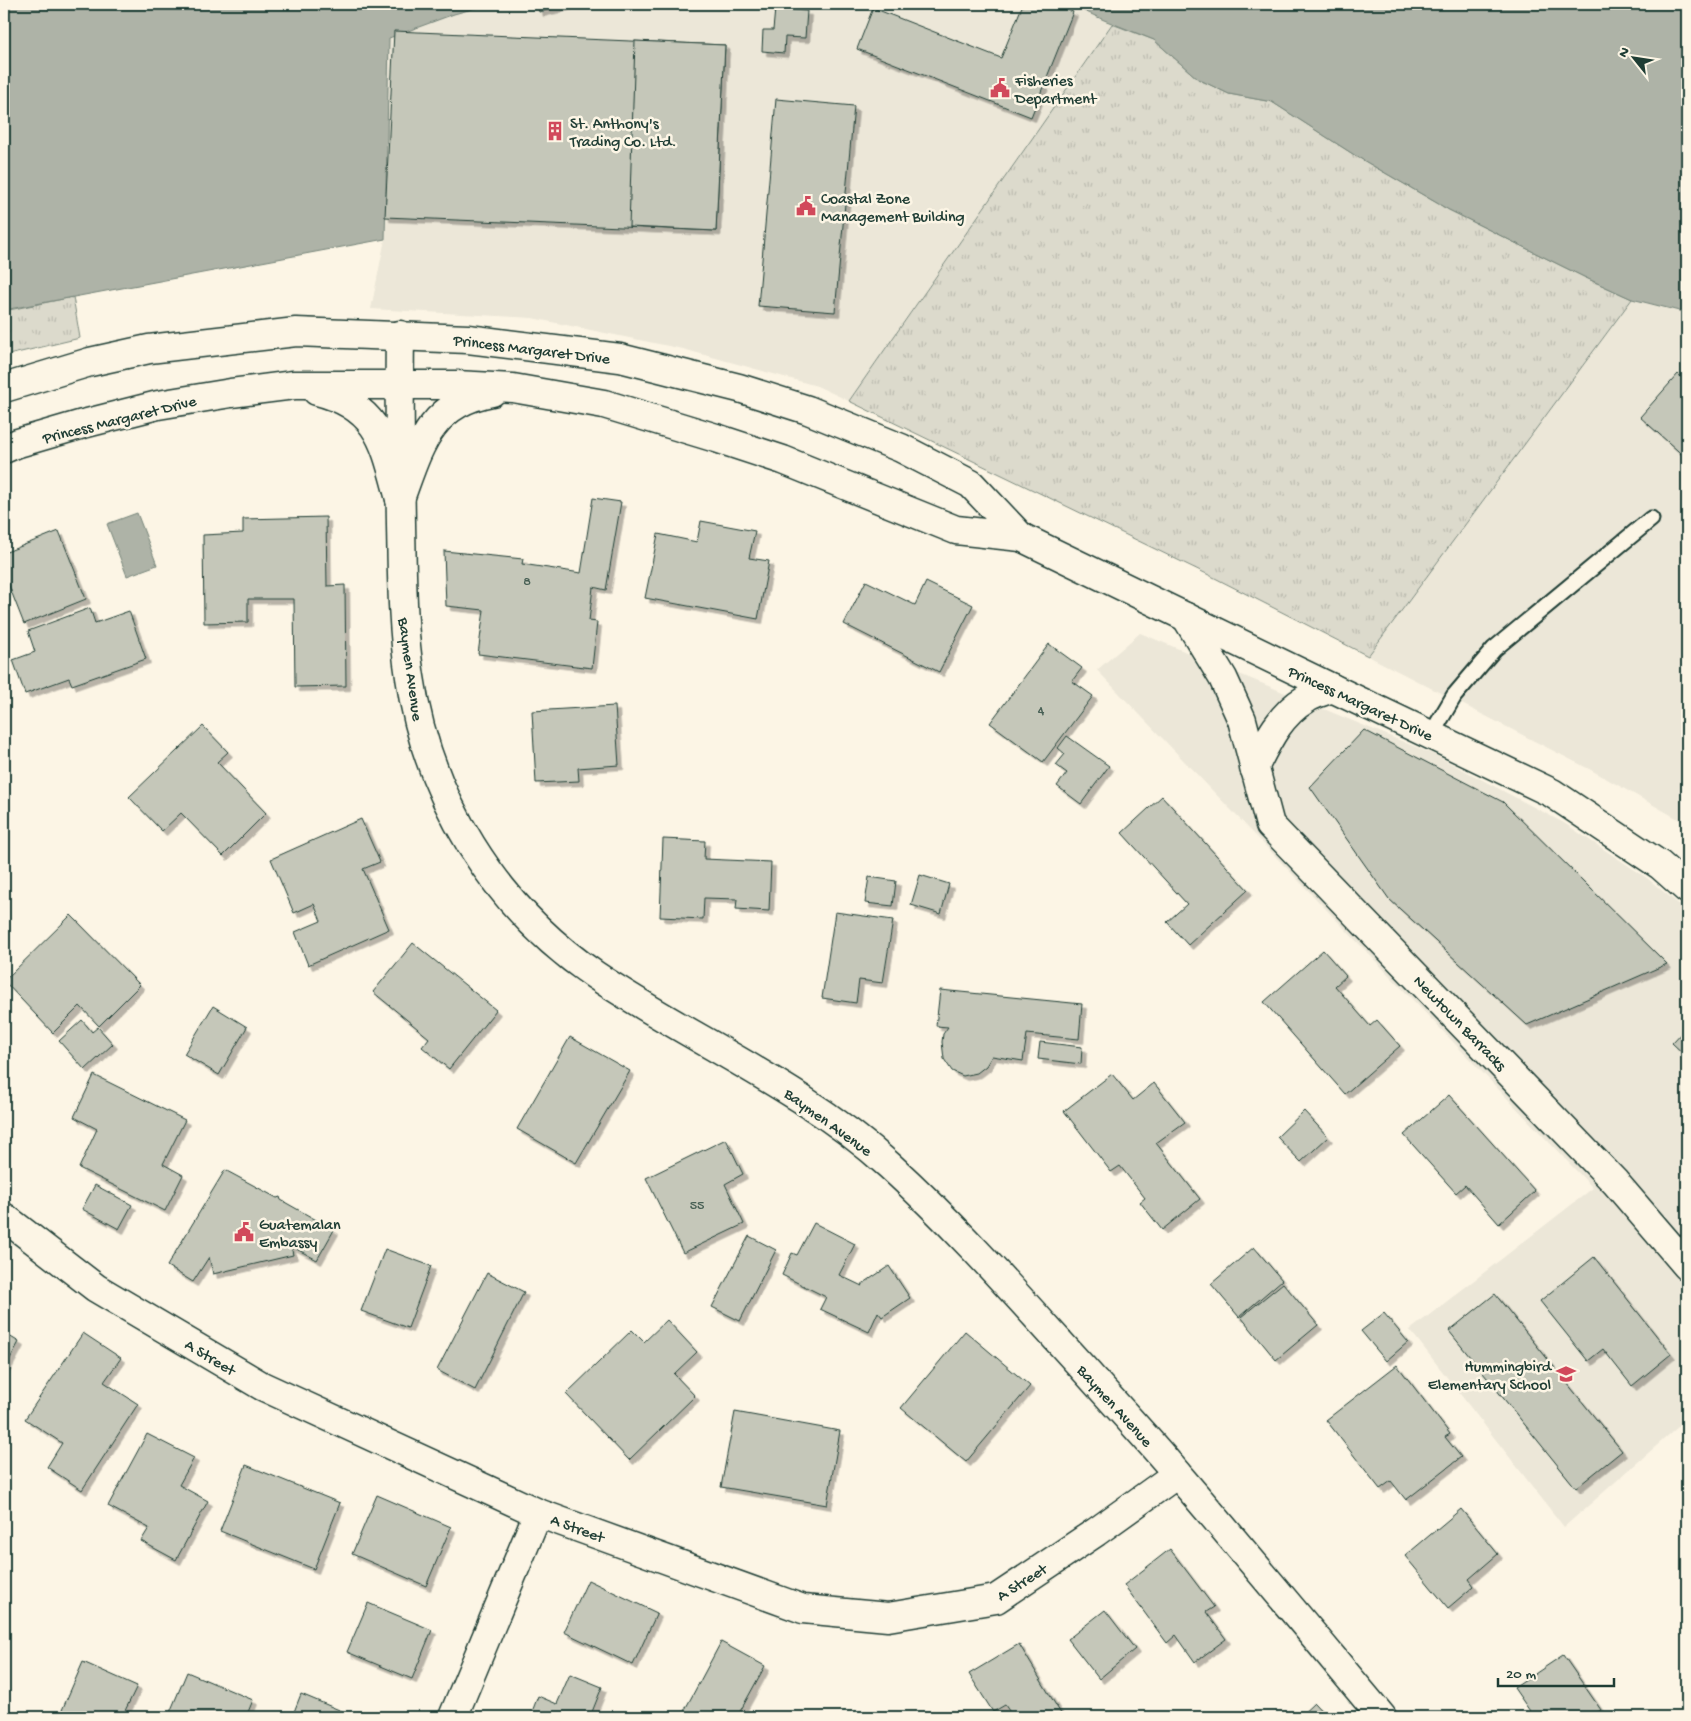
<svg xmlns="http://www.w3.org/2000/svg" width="1691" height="1721" viewBox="0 0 1691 1721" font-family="'Gochi Hand',sans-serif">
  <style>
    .built { fill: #ece7d8 }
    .grass { fill: url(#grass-tufts); stroke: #7e8c80 }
    .water { fill: #aeb3a7; stroke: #758479 }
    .building { fill: #c5c7b9; stroke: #1f3d34; filter: url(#shadow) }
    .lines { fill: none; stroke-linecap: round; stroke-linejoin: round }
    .service-casing { stroke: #1f3d34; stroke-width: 19 }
    .minor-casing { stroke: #1f3d34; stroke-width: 31 }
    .tertiary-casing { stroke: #1f3d34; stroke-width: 31 }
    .secondary-casing { stroke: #1f3d34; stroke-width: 31 }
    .service { stroke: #fcf5e5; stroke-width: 15 }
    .minor { stroke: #fcf5e5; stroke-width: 28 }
    .tertiary { stroke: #fcf5e5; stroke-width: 28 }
    .secondary { stroke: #fcf5e5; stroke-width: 28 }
    .labels { text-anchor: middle; stroke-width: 5; stroke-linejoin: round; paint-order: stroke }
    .number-label { font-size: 14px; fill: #486055 }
    .poi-label { font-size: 16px; fill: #1f3d34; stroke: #fcf5e5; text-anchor: start }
    .street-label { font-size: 16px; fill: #1f3d34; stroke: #fcf5e5 }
  </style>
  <defs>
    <pattern id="grass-tufts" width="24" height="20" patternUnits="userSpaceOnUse" patternTransform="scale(1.25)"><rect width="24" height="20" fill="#dcdacc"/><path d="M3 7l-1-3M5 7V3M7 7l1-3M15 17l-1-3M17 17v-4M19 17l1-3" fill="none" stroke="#bcbcb0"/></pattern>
    <filter id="shadow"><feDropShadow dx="4.5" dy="4.5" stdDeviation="0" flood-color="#0004"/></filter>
  </defs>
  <rect width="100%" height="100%" fill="#fcf5e5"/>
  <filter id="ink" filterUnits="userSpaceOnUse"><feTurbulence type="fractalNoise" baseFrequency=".02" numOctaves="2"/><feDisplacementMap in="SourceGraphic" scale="10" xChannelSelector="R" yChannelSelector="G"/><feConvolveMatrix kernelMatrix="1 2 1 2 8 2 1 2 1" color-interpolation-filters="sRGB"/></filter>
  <g filter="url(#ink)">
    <g class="built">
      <path d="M 490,4 L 1069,4 L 1112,24 L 849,401 L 817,386 L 683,349 L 532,318 L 371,309 L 385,239 L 389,38 L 454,14 Z"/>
      <path d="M 1632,299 L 1687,313 L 1687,824 L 1591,770 L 1368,656 Z"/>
      <path d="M 1140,633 L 1435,755 L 1564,823 L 1647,878 L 1687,911 L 1687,1419 L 1564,1527 L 1410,1330 L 1593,1188 L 1097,670 Z"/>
    </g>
    <g class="grass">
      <path d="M 1112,24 L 1154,40 L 1198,79 L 1229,94 L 1272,102 L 1356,156 L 1449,210 L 1584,277 L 1632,299 L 1368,656 L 1211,576 L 849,401 Z"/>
      <path d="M 73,297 L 80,338 L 4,356 L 4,311 Z"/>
    </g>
    <g class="water">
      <path d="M 4,4 L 490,4 L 454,14 L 389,38 L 385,239 L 4,310 Z"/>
      <path d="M 1069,4 L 1687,4 L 1687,313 L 1632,299 L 1584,277 L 1449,210 L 1356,156 L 1272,102 L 1229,94 L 1198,79 L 1154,40 L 1104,20 Z"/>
      <path d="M 137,513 L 157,565 L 127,576 L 107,524 Z"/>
    </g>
    <g class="building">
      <path d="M 537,4 L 572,4 L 539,12 Z"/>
      <path d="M 1023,4 L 1053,4 L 1073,12 L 1031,117 L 857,49 L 873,8 L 1001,58 Z"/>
      <path d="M 775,9 L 807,11 L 805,38 L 785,37 L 784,53 L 762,51 L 763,30 L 773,30 Z"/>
      <path d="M 394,31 L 725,45 L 716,231 L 385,217 Z"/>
      <path d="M 635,41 L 725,45 L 716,231 L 629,227 Z"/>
      <path d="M 776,99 L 854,106 L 835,312 L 758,306 Z"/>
      <path d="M 1678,374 L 1687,382 L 1687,459 L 1640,417 Z"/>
      <path d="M 593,498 L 621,502 L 606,590 L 593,587 L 589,621 L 597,622 L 592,668 L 478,654 L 484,610 L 446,606 L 444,551 L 523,559 L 522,564 L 581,573 Z"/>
      <path d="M 326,517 L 327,586 L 345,585 L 346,686 L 295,687 L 294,599 L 248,599 L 248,622 L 204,623 L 203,535 L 243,533 L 243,519 Z"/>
      <path d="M 701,521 L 755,531 L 749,558 L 769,561 L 758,619 L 645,598 L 658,534 L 697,542 Z"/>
      <path d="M 59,531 L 86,599 L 24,624 L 4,573 L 4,553 Z"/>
      <path d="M 866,581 L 915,605 L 926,582 L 973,605 L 939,672 L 844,624 Z"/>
      <path d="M 90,608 L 95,623 L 129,611 L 146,659 L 72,685 L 69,678 L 25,694 L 13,660 L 35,652 L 28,631 Z"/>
      <path d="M 1049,644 L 1082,668 L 1072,681 L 1093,696 L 1043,762 L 990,723 Z"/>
      <path d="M 615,706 L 619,765 L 578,768 L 579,781 L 536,783 L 532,711 Z"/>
      <path d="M 203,726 L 228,752 L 217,762 L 266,813 L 223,856 L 181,813 L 162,831 L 129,797 Z"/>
      <path d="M 1364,730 L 1503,802 L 1667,964 L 1527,1025 L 1389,899 L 1310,787 Z"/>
      <path d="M 1067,736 L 1109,766 L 1081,804 L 1057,786 L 1067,773 L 1056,765 L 1065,754 L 1058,748 Z"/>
      <path d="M 1162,796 L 1248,890 L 1188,945 L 1167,922 L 1187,904 L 1122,833 Z"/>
      <path d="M 361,819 L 380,862 L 363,869 L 389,929 L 308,965 L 295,932 L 321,921 L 314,904 L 294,913 L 271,859 Z"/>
      <path d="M 663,839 L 705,841 L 704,859 L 771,862 L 769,911 L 736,909 L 737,899 L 704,898 L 703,919 L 660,917 Z"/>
      <path d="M 920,875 L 949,884 L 941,914 L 911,905 Z"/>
      <path d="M 869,877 L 896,881 L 893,906 L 865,903 Z"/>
      <path d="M 835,912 L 893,920 L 883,983 L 859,980 L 856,1003 L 822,998 Z"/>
      <path d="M 71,915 L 140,985 L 99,1026 L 80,1006 L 53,1033 L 4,981 Z"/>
      <path d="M 413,943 L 496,1010 L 449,1069 L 422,1047 L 429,1038 L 373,992 Z"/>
      <path d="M 1323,950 L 1346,976 L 1335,986 L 1370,1026 L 1377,1020 L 1400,1046 L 1345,1094 L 1264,1002 Z"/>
      <path d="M 940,990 L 1082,1004 L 1079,1039 L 1027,1034 L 1023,1061 L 992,1056 L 986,1066 L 977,1073 L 963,1076 L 952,1071 L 944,1059 L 942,1042 L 943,1034 L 948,1027 L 936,1026 Z"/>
      <path d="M 213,1006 L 247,1027 L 219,1075 L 184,1054 Z"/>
      <path d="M 82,1020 L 92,1032 L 98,1027 L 113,1044 L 85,1070 L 59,1041 Z"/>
      <path d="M 1687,1027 L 1687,1057 L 1672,1043 Z"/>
      <path d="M 570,1037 L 630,1071 L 576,1163 L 517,1129 Z"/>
      <path d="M 1040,1042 L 1082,1047 L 1081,1064 L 1038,1059 Z"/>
      <path d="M 1112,1074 L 1133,1100 L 1154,1083 L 1185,1122 L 1156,1143 L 1200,1199 L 1162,1230 L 1140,1202 L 1145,1198 L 1120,1166 L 1111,1172 L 1064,1111 Z"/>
      <path d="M 94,1075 L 185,1120 L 163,1164 L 183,1175 L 165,1211 L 79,1168 L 97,1129 L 74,1117 Z"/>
      <path d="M 1449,1095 L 1535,1191 L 1499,1224 L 1465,1185 L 1456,1193 L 1404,1135 Z"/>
      <path d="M 1304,1111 L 1328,1137 L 1301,1162 L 1277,1137 Z"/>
      <path d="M 726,1139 L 743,1174 L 725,1184 L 744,1224 L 683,1253 L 646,1178 Z"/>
      <path d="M 225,1170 L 277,1198 L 280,1197 L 281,1200 L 334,1230 L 317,1260 L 291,1246 L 293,1255 L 213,1274 L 209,1257 L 193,1282 L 167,1266 Z"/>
      <path d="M 95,1185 L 132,1205 L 119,1229 L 82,1209 Z"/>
      <path d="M 814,1223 L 855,1244 L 839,1275 L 862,1286 L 861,1285 L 889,1266 L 910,1298 L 882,1317 L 878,1312 L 869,1332 L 820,1309 L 826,1297 L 782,1275 L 792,1253 L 797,1255 Z"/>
      <path d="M 749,1236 L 776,1250 L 740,1321 L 712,1307 Z"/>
      <path d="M 1254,1247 L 1282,1280 L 1239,1317 L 1211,1284 Z"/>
      <path d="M 385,1249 L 431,1266 L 408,1328 L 361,1311 Z"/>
      <path d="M 1594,1257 L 1671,1354 L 1632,1386 L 1603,1349 L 1588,1361 L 1540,1301 Z"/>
      <path d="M 487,1273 L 524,1292 L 475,1390 L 437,1370 Z"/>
      <path d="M 1283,1283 L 1318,1325 L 1276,1360 L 1241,1317 Z"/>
      <path d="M 1495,1294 L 1622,1451 L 1576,1488 L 1449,1331 Z"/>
      <path d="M 1384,1313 L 1408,1342 L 1386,1361 L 1361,1331 Z"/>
      <path d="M 667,1320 L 697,1352 L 674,1374 L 695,1396 L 629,1460 L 566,1394 L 632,1330 L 644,1342 Z"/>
      <path d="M 965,1331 L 1030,1386 L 966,1462 L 901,1408 Z"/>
      <path d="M 4,1333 L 19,1342 L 4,1370 Z"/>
      <path d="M 83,1333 L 121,1358 L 104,1382 L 138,1404 L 82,1490 L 47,1467 L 62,1443 L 25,1419 Z"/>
      <path d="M 1397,1365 L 1450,1434 L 1445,1437 L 1461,1457 L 1406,1500 L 1391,1481 L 1380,1489 L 1326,1420 Z"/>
      <path d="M 735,1412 L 840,1431 L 827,1505 L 721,1487 Z"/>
      <path d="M 147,1434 L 194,1458 L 179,1485 L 208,1501 L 176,1560 L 141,1541 L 149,1528 L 108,1506 Z"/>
      <path d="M 246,1465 L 340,1503 L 314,1569 L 220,1531 Z"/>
      <path d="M 377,1495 L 451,1527 L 426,1586 L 352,1554 Z"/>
      <path d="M 1461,1509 L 1498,1554 L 1469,1579 L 1474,1586 L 1448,1608 L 1405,1556 Z"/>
      <path d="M 1170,1549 L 1214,1607 L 1206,1612 L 1226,1639 L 1195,1662 L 1176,1635 L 1167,1643 L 1124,1585 Z"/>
      <path d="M 588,1580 L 657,1613 L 633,1665 L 564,1632 Z"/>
      <path d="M 368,1603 L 432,1630 L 412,1679 L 347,1652 Z"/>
      <path d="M 1105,1610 L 1135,1649 L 1099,1679 L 1068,1639 Z"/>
      <path d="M 721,1642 L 765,1666 L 737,1717 L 687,1717 L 682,1715 Z"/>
      <path d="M 1019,1644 L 1063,1717 L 1013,1717 L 1005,1705 L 993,1712 L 969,1674 Z"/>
      <path d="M 1563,1655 L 1601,1710 L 1590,1717 L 1534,1717 L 1514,1688 Z"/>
      <path d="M 83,1662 L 137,1686 L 122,1717 L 59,1717 Z"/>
      <path d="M 187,1672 L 253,1700 L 246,1717 L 168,1717 Z"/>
      <path d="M 570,1674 L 602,1687 L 590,1717 L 530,1717 L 538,1696 L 557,1704 Z"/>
      <path d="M 301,1694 L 356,1717 L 292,1717 Z"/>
      <path d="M 1314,1703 L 1327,1717 L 1299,1717 Z"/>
    </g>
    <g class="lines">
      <defs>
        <path id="service" d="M 1431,735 L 1454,696 L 1494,649 L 1651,519"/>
        <g id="minor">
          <path d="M 1186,617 L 1223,678 L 1242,720 L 1270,825 L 1615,1182 L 1687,1266"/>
          <path d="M 1254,768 C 1267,742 1280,714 1306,699 C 1313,694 1323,692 1332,688"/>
          <path d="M 4,1217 L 96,1288 L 262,1386 L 538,1513 L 803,1609 L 888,1617 L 996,1599 L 1096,1532 L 1177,1474"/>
          <path d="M 453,1717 L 538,1513"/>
        </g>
        <path id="tertiary" d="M 400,335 C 399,398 400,461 401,524 C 402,575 402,627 410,677 C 427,797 495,907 595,975 C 692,1040 803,1087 890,1166 C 959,1229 1020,1299 1083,1368 C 1115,1404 1148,1439 1179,1476 C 1248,1556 1315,1637 1382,1717"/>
        <g id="secondary">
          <path d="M 4,388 L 90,362 L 149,349 L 296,332 L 468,339 L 620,358 L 739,388 L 808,410 L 901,448 L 971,484 L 1021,537"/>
          <path d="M 317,391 C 380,407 385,444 400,499"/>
          <path d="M 4,449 L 18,443 L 83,424 L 158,405 L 231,393 L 294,385 L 456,385 L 513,388 L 604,404 L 716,438 L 783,460 L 956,530 L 1021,537 L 1332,688 L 1552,793 L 1660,865 L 1687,889"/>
          <path d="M 400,499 C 419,447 430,403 492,392"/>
        </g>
      </defs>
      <use href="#service" class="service-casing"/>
      <use href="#minor" class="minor-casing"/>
      <use href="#tertiary" class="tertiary-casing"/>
      <use href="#secondary" class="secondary-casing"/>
      <use href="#service" class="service"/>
      <use href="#minor" class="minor"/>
      <use href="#tertiary" class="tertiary"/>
      <use href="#secondary" class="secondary"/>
    </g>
  </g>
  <defs>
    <symbol id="civic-bare" viewBox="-9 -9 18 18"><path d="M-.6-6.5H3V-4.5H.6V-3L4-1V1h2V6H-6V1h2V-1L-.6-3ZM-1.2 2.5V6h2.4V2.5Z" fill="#d1495b" stroke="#fcf5e5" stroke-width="2.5" paint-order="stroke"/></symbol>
    <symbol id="building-bare" viewBox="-9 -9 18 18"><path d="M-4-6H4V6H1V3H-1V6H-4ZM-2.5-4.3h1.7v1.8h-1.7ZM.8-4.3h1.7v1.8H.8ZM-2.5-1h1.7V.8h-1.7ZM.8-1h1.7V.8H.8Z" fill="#d1495b" stroke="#fcf5e5" stroke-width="2.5" paint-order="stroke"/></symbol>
    <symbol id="school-bare" viewBox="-9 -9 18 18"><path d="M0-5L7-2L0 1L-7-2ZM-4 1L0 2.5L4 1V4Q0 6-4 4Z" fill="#d1495b" stroke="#fcf5e5" stroke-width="2.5" paint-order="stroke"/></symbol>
  </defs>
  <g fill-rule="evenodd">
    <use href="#civic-bare" x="986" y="74" width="28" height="28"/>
    <use href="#building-bare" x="541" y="117" width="28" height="28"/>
    <use href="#civic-bare" x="792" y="192" width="28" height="28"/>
    <use href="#civic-bare" x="230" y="1218" width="28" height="28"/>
    <use href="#school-bare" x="1552" y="1360" width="28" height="28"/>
  </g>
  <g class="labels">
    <g class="number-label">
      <text x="527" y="585">8</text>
      <text x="1041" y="714">4</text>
      <text x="697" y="1209">55</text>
    </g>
    <g class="poi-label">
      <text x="1015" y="85">Fisheries<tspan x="1015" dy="18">Department</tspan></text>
      <text x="570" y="128">St. Anthony's<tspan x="570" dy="18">Trading Co. Ltd.</tspan></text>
      <text x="821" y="203">Coastal Zone<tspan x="821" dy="18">Management Building</tspan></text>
      <text x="259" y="1229">Guatemalan<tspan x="259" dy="18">Embassy</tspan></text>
      <text x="1551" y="1371" text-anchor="end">Hummingbird<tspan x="1551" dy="18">Elementary School</tspan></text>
    </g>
    <g class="street-label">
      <text transform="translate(532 348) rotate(7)" y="6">Princess Margaret Drive</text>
      <text transform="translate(119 418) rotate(-14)" y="6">Princess Margaret Drive</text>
      <text transform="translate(412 669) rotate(82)" y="6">Baymen Avenue</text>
      <text transform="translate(1361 702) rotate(25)" y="6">Princess Margaret Drive</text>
      <text transform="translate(1461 1022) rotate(46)" y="6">Newtown Barracks</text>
      <text transform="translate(829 1121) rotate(36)" y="6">Baymen Avenue</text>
      <text transform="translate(211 1356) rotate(31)" y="6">A Street</text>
      <text transform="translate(1116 1405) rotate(48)" y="6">Baymen Avenue</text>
      <text transform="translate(578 1527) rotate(20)" y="6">A Street</text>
      <text transform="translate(1021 1581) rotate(-32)" y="6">A Street</text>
    </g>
  </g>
  <rect width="1691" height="1721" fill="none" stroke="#fcf5e5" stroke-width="20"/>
  <rect x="10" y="10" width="1671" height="1701" fill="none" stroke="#1f3d34" stroke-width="2" filter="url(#ink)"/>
  <g transform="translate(1634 58) rotate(300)" stroke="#fcf5e5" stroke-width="4" paint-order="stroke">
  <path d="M0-4L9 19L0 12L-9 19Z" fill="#1f3d34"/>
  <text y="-8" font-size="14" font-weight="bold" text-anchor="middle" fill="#1f3d34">N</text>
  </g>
  <path d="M1498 1678v8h116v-8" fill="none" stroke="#1f3d34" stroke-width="2.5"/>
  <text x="1506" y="1678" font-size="15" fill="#1f3d34" stroke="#fcf5e5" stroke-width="4" paint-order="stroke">20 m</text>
</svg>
